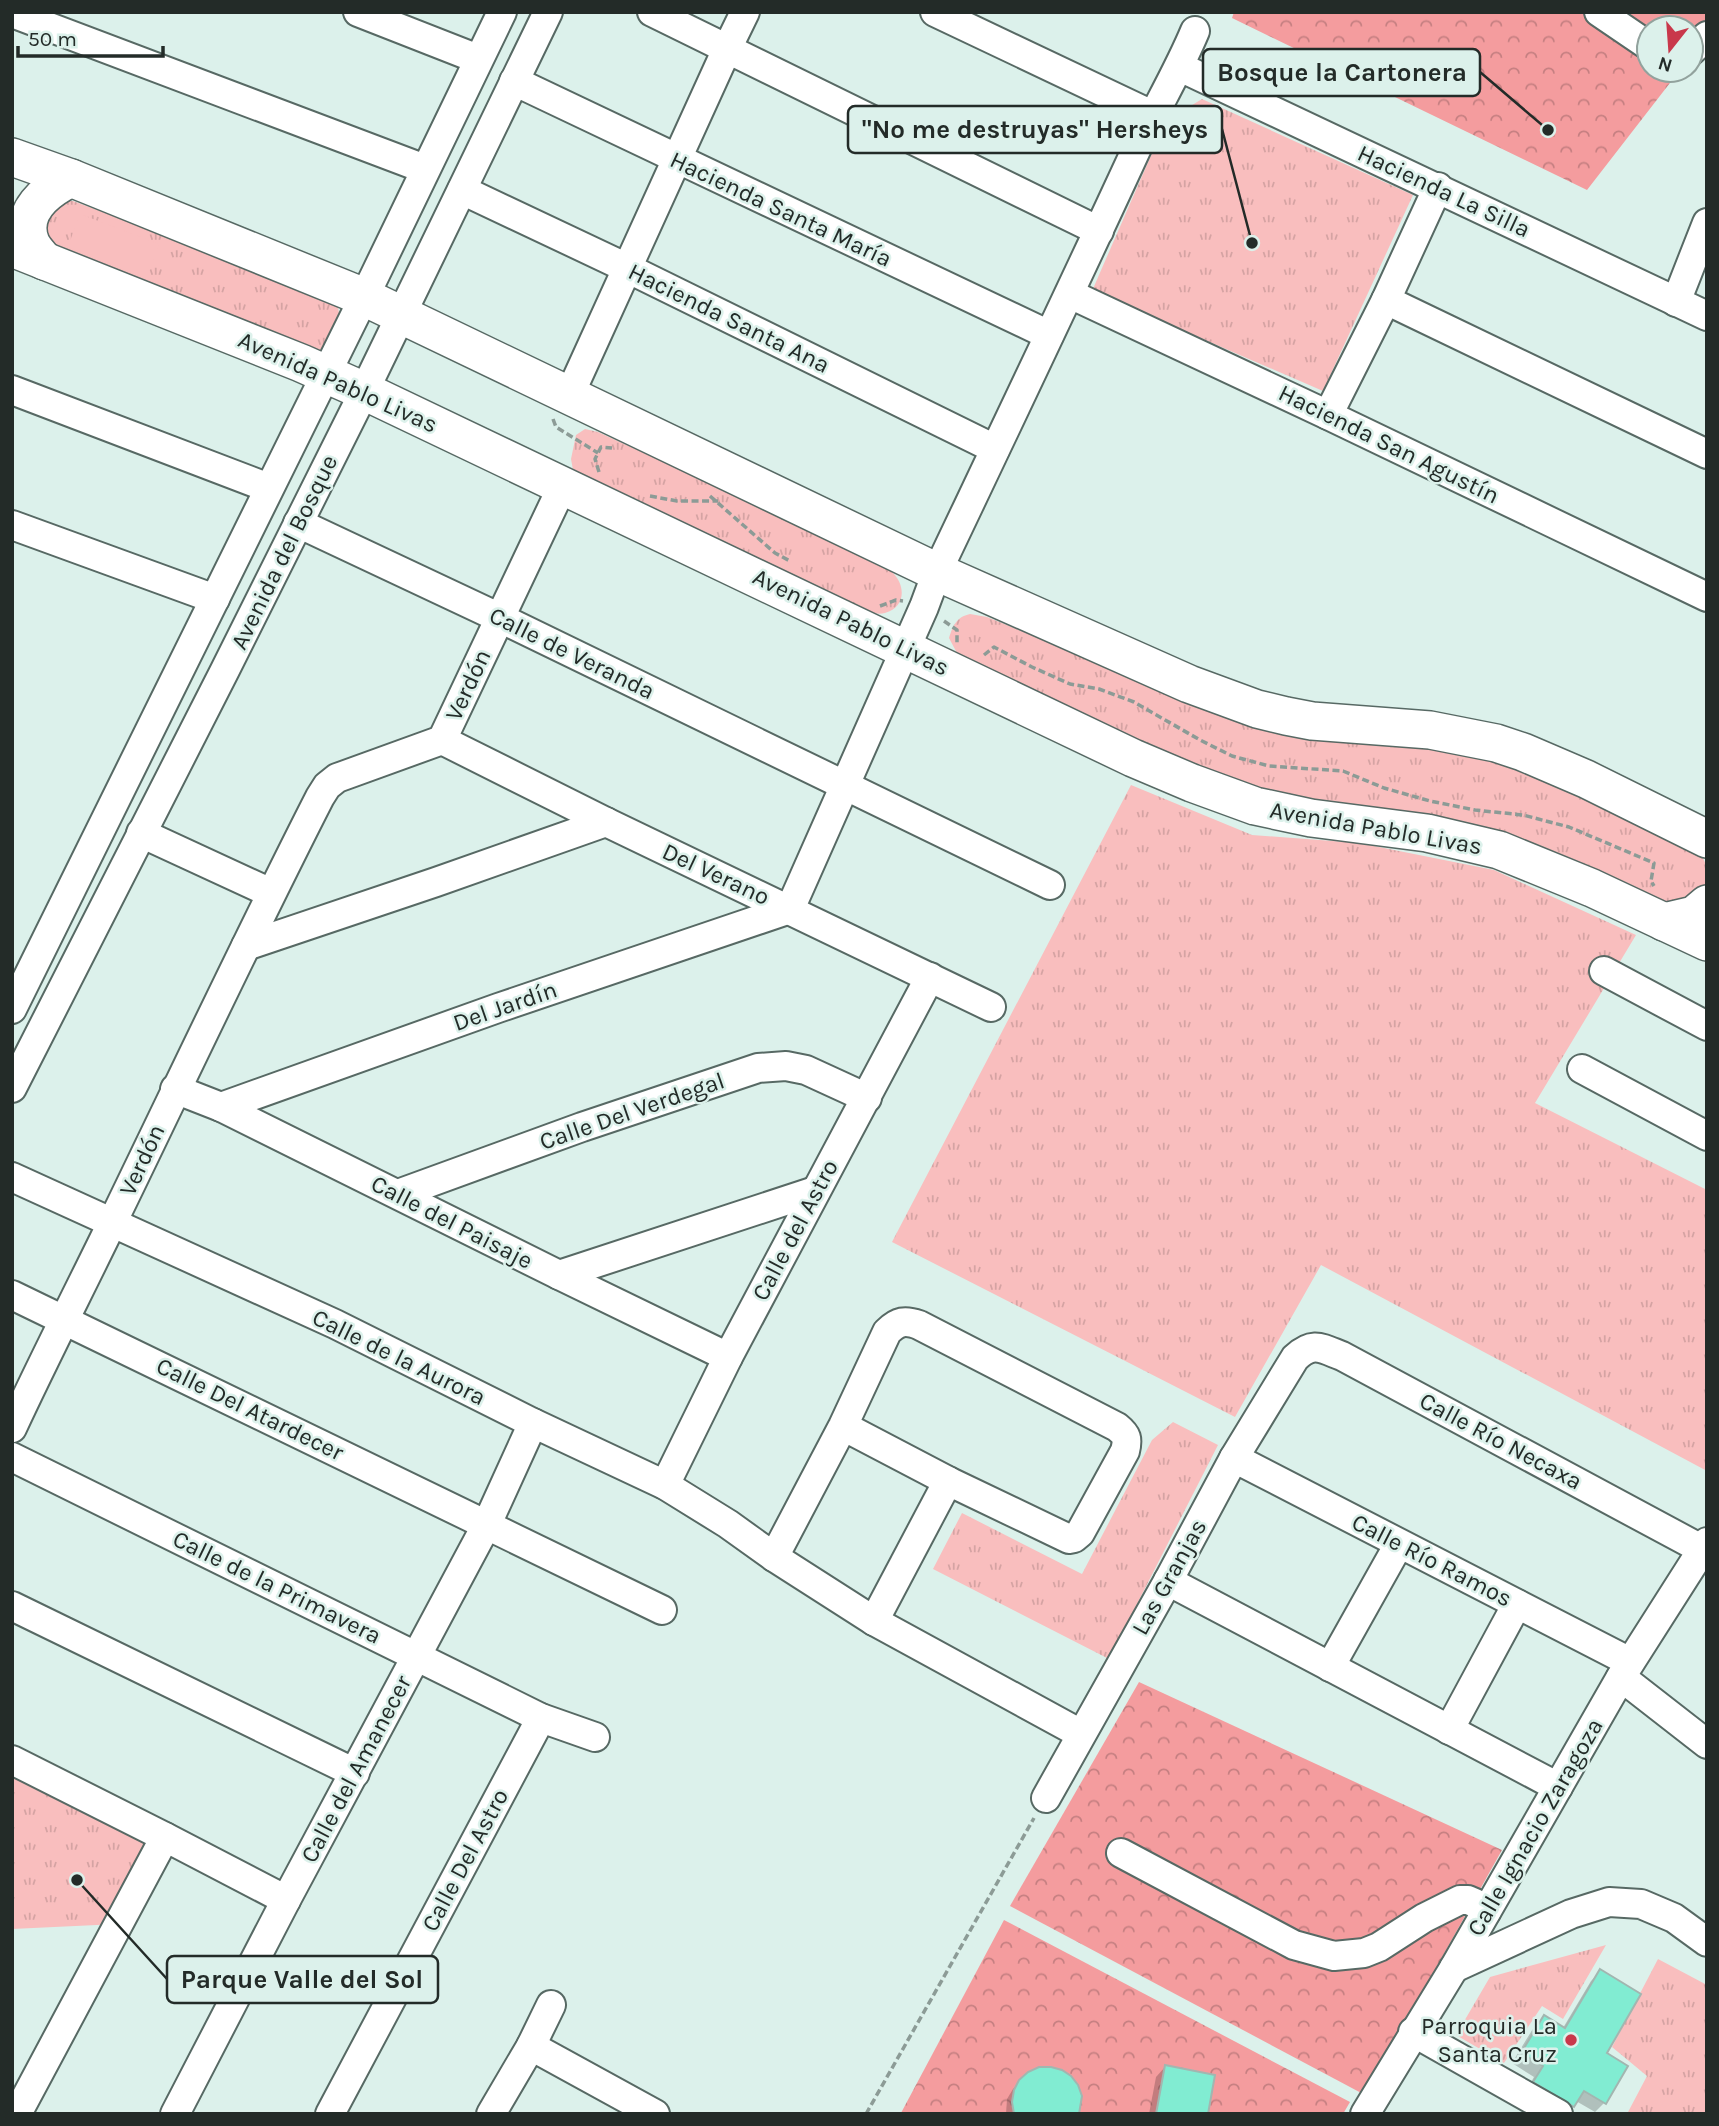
<svg xmlns="http://www.w3.org/2000/svg" width="1719" height="2126" viewBox="0 0 1719 2126" font-family="Karla,sans-serif">
  <style>
    .grass { fill: url(#grass-tufts) }
    .forest { fill: url(#forest-crowns) }
    .pitch { fill: #f9bebe }
    .shadow { fill: #0003 }
    .building { fill: #81ecd2; stroke: #a2b6b0; stroke-width: 2 }
    .lines { fill: none; stroke-linecap: round; stroke-linejoin: round }
    .minor-casing { stroke: #576964; stroke-width: 32 }
    .major-casing { stroke: #576964; stroke-width: 40 }
    .path { stroke: #8c9b96; stroke-width: 3.5; stroke-dasharray: 7 3.5; stroke-linecap: butt }
    .minor { stroke: #fff; stroke-width: 28 }
    .major { stroke: #fff; stroke-width: 37 }
    .poi-dot { fill: #c9384b; stroke: #dcf1eb; stroke-width: 2.5 }
    .labels { text-anchor: middle; stroke-width: 5; stroke-linejoin: round; paint-order: stroke }
    .street-label { font-size: 24px; fill: #232b28; stroke: #dcf1eb }
    .poi-label { font-size: 24px; fill: #232b28; stroke: #dcf1eb; text-anchor: end }
    .leader { fill: none; stroke: #232b28; stroke-width: 2.5 }
    .callout-dot { fill: #232b28; stroke: #dcf1eb; stroke-width: 2.5 }
    .callout { fill: #dcf1eb; stroke: #232b28; stroke-width: 2.5 }
    .callout-label { font-size: 26px; text-anchor: middle; font-weight: bold; fill: #232b28 }
  </style>
  <defs>
    <pattern id="grass-tufts" width="24" height="20" patternUnits="userSpaceOnUse" patternTransform="scale(1.75)"><rect width="24" height="20" fill="#f9bebe"/><path d="M3 7l-1-3M5 7V3M7 7l1-3M15 17l-1-3M17 17v-4M19 17l1-3" fill="none" stroke="#d5a3a3"/></pattern>
    <pattern id="forest-crowns" width="20" height="18" patternUnits="userSpaceOnUse" patternTransform="scale(1.75)"><rect width="20" height="18" fill="#f49c9e"/><path d="M2 6a3 3 0 1 1 6 0M12 15a3 3 0 1 1 6 0" fill="none" stroke="#c57f81"/></pattern>
  </defs>
  <rect width="100%" height="100%" fill="#dcf1eb"/>
  <g class="grass">
    <path d="M 1202,99 L 1413,195 L 1323,391 L 1092,291 L 1166,121 Z"/>
    <path d="M 58,201 L 73,201 L 329,296 L 337,302 L 339,313 L 322,349 L 316,351 L 53,249 L 43,237 L 46,209 Z"/>
    <path d="M 585,429 L 598,432 L 727,491 L 892,572 C 906,585 906,607 885,613 C 874,616 863,609 852,606 L 586,479 L 573,470 L 571,459 L 576,435 Z"/>
    <path d="M 970,614 L 987,617 L 1081,655 L 1410,743 L 1512,765 L 1699,851 C 1717,880 1705,890 1683,909 L 1323,802 L 1258,790 L 1169,758 L 958,655 L 949,638 C 953,626 956,617 970,614 Z"/>
    <path d="M 1131,785 L 1252,835 L 1359,843 L 1494,870 L 1636,935 L 1535,1103 L 1707,1190 L 1707,1471 L 1321,1265 L 1235,1417 L 892,1242 Z"/>
    <path d="M 1173,1422 L 1218,1445 L 1109,1659 L 933,1569 L 962,1513 L 1082,1574 L 1152,1440 Z"/>
    <path d="M 12,1760 L 165,1837 L 118,1924 L 12,1929 Z"/>
    <path d="M 1606,1945 L 1563,2019 L 1542,2006 L 1504,2063 L 1456,2035 L 1490,1977 Z"/>
    <path d="M 1658,1959 L 1707,1985 L 1707,2114 L 1627,2114 L 1647,2076 L 1612,2047 Z"/>
  </g>
  <g class="forest">
    <path d="M 1234,12 L 1707,12 L 1707,36 L 1691,56 L 1691,28 L 1649,28 L 1649,70 L 1680,70 L 1587,190 L 1232,18 Z"/>
    <path d="M 1139,1682 L 1502,1850 L 1365,2095 L 1010,1906 Z"/>
    <path d="M 1004,1920 L 1350,2102 L 1343,2114 L 902,2114 L 901,2113 Z"/>
  </g>
  <path class="pitch" d="M 80,214 L 159,244 L 146,280 L 67,249 Z"/>
  <g class="shadow">
    <path d="M 1600,1972 L 1604,2103 L 1595,2112 L 1576,2101 L 1565,2114 L 1525,2093 L 1534,2077 L 1512,2063 L 1534,2027 L 1544,2017 L 1563,2028 L 1591,1981 Z"/>
    <path d="M 1165,2067 L 1207,2114 L 1149,2114 L 1156,2077 Z"/>
    <path d="M 1021,2081 L 1078,2114 L 1006,2114 L 1007,2099 L 1013,2089 Z"/>
  </g>
  <g class="building">
    <path d="M 1600,1969 L 1641,1994 L 1607,2053 L 1628,2066 L 1606,2104 L 1584,2091 L 1574,2107 L 1533,2082 L 1543,2066 L 1521,2053 L 1544,2015 L 1565,2028 Z"/>
    <path d="M 1165,2065 L 1215,2075 L 1208,2114 L 1156,2114 Z"/>
    <path d="M 1039,2067 L 1051,2067 L 1062,2070 L 1071,2076 L 1078,2085 L 1082,2096 L 1079,2114 L 1014,2114 L 1012,2102 L 1014,2090 L 1019,2080 L 1028,2072 Z"/>
  </g>
  <g class="lines">
    <defs>
      <g id="minor">
        <path d="M 358,12 L 478,59"/>
        <path d="M 652,12 L 1099,231"/>
        <path d="M 935,12 L 1152,115"/>
        <path d="M 1599,12 L 1649,46"/>
        <path d="M 12,13 L 425,169"/>
        <path d="M 1691,51 L 1707,36"/>
        <path d="M 1180,67 L 1707,316"/>
        <path d="M 514,81 L 1049,335"/>
        <path d="M 462,190 L 627,268 L 995,449"/>
        <path d="M 1070,294 L 1328,415 L 1707,597"/>
        <path d="M 1386,300 L 1707,454"/>
        <path d="M 1676,302 L 1707,223"/>
        <path d="M 12,390 L 269,488"/>
        <path d="M 569,396 L 727,49 L 745,12"/>
        <path d="M 1328,415 L 1386,300 L 1438,187"/>
        <path d="M 298,523 L 500,618 L 1050,885"/>
        <path d="M 12,525 L 215,599"/>
        <path d="M 442,740 L 606,822 L 991,1007"/>
        <path d="M 141,833 L 271,893"/>
        <path d="M 246,946 L 436,882 L 606,822"/>
        <path d="M 1604,971 L 1707,1026"/>
        <path d="M 12,1009 L 374,277 L 502,12"/>
        <path d="M 1582,1069 L 1707,1136"/>
        <path d="M 12,1088 L 225,670 L 356,408 L 548,12"/>
        <path d="M 175,1089 L 221,1107 L 559,1275 L 728,1357"/>
        <path d="M 221,1107 L 498,1008 L 790,909 L 924,607 L 937,572 C 1004,431 1071,291 1136,150 C 1155,110 1178,72 1195,31"/>
        <path d="M 12,1177 L 335,1324 L 533,1423 L 665,1485 L 728,1524 L 774,1557 L 874,1621 L 1081,1734"/>
        <path d="M 398,1194 L 582,1127 L 758,1068 L 786,1066 L 806,1070 L 867,1098"/>
        <path d="M 559,1275 L 815,1191"/>
        <path d="M 12,1295 L 662,1610"/>
        <path d="M 12,1428 C 44,1359 79,1291 112,1223 C 181,1081 248,938 320,797 L 327,786 L 337,778 L 442,740 L 563,485"/>
        <path d="M 12,1457 L 541,1718 L 595,1737"/>
        <path d="M 1234,1458 L 1630,1662"/>
        <path d="M 665,1485 L 728,1357 L 930,977"/>
        <path d="M 774,1557 L 843,1426 L 887,1332 C 898,1321 905,1320 919,1325 L 1117,1427 C 1127,1435 1128,1439 1125,1451 L 1080,1533 L 1074,1538 L 1069,1539 L 948,1481 L 843,1426"/>
        <path d="M 1168,1581 L 1558,1787"/>
        <path d="M 12,1606 L 355,1773"/>
        <path d="M 874,1621 L 948,1481"/>
        <path d="M 1330,1667 L 1399,1544"/>
        <path d="M 1621,1677 L 1707,1744"/>
        <path d="M 1449,1730 L 1517,1604"/>
        <path d="M 12,1760 L 165,1837 L 286,1900"/>
        <path d="M 1046,1798 L 1168,1581 L 1234,1458 L 1295,1358 C 1313,1341 1321,1348 1342,1356 L 1707,1552"/>
        <path d="M 1121,1853 L 1294,1945 L 1334,1956 L 1364,1953 L 1379,1947 L 1424,1918 L 1460,1900 L 1468,1900 L 1475,1903 L 1486,1912"/>
        <path d="M 1454,1968 L 1571,1914 L 1609,1902 L 1641,1904 L 1674,1918 L 1707,1942"/>
        <path d="M 1413,2032 L 1558,2114"/>
        <path d="M 531,2046 L 655,2114"/>
        <path d="M 17,2114 L 165,1837"/>
        <path d="M 175,2114 L 286,1900 L 487,1524 L 533,1423"/>
        <path d="M 330,2114 L 541,1718"/>
        <path d="M 491,2114 L 531,2046 L 551,2005"/>
        <path d="M 1365,2114 L 1454,1968 L 1621,1677 L 1707,1542"/>
      </g>
      <g id="major">
        <path d="M 12,157 L 71,178 L 364,297 L 937,572 L 1189,684 L 1257,709 L 1286,716 L 1312,721 L 1430,730 L 1496,743 L 1523,752 L 1586,779 L 1707,839"/>
        <path d="M 12,248 L 301,363 L 364,391 L 1133,758 L 1192,783 L 1255,806 L 1311,818 L 1427,833 L 1499,850 L 1592,888 L 1707,942"/>
        <path d="M 44,261 C 40,255 34,250 31,243 C 18,212 47,190 71,178"/>
        <path d="M 1664,922 L 1694,915 L 1707,904"/>
      </g>
    </defs>
    <use href="#minor" class="minor-casing"/>
    <use href="#major" class="major-casing"/>
    <g class="path">
      <path d="M 553,419 L 556,427 L 598,453"/>
      <path d="M 599,472 L 595,459 L 601,447 L 612,448"/>
      <path d="M 650,496 L 677,501 L 718,501"/>
      <path d="M 710,496 L 775,553 L 790,561"/>
      <path d="M 880,606 L 896,600 L 903,601"/>
      <path d="M 944,621 L 957,630 L 957,645"/>
      <path d="M 984,655 L 994,647 L 1032,667 L 1070,684 L 1099,689 L 1134,702 L 1200,740 L 1232,756 L 1269,766 L 1343,771 L 1384,788 L 1430,801 L 1475,810 L 1523,815 L 1569,827 L 1654,863 L 1651,881 L 1654,886"/>
      <path d="M 866,2114 L 1034,1818"/>
    </g>
    <use href="#minor" class="minor"/>
    <use href="#major" class="major"/>
  </g>
  <circle class="poi-dot" cx="1571" cy="2040" r="7"/>
  <g class="labels">
    <g class="street-label">
      <text transform="translate(1444 191) rotate(25)" y="8">Hacienda La Silla</text>
      <text transform="translate(781 209) rotate(25)" y="8">Hacienda Santa María</text>
      <text transform="translate(729 318) rotate(26)" y="8">Hacienda Santa Ana</text>
      <text transform="translate(338 382) rotate(24)" y="8">Avenida Pablo Livas</text>
      <text transform="translate(1389 444) rotate(26)" y="8">Hacienda San Agustín</text>
      <text transform="translate(284 552) rotate(-64)" y="8">Avenida del Bosque</text>
      <text transform="translate(851 622) rotate(26)" y="8">Avenida Pablo Livas</text>
      <text transform="translate(572 653) rotate(26)" y="8">Calle de Veranda</text>
      <text transform="translate(468 685) rotate(-65)" y="8">Verdón</text>
      <text transform="translate(1376 828) rotate(10)" y="8">Avenida Pablo Livas</text>
      <text transform="translate(716 874) rotate(25)" y="8">Del Verano</text>
      <text transform="translate(505 1006) rotate(-19)" y="8">Del Jardín</text>
      <text transform="translate(632 1111) rotate(-19)" y="8">Calle Del Verdegal</text>
      <text transform="translate(142 1160) rotate(-65)" y="8">Verdón</text>
      <text transform="translate(452 1222) rotate(27)" y="8">Calle del Paisaje</text>
      <text transform="translate(795 1230) rotate(-62)" y="8">Calle del Astro</text>
      <text transform="translate(399 1357) rotate(26)" y="8">Calle de la Aurora</text>
      <text transform="translate(250 1409) rotate(26)" y="8">Calle Del Atardecer</text>
      <text transform="translate(1501 1441) rotate(28)" y="8">Calle Río Necaxa</text>
      <text transform="translate(1432 1560) rotate(27)" y="8">Calle Río Ramos</text>
      <text transform="translate(1169 1577) rotate(-61)" y="8">Las Granjas</text>
      <text transform="translate(277 1587) rotate(26)" y="8">Calle de la Primavera</text>
      <text transform="translate(356 1769) rotate(-62)" y="8">Calle del Amanecer</text>
      <text transform="translate(1535 1827) rotate(-60)" y="8">Calle Ignacio Zaragoza</text>
      <text transform="translate(465 1860) rotate(-62)" y="8">Calle Del Astro</text>
    </g>
    <g class="poi-label">
      <text x="1557" y="2034">Parroquia La<tspan x="1557" dy="28">Santa Cruz</tspan></text>
    </g>
  </g>
  <path class="leader" d="M1548 130L1480 72M1252 243L1222 129M77 1880L167 1979"/>
  <g class="callout-dot">
    <circle cx="1548" cy="130" r="7"/>
    <circle cx="1252" cy="243" r="7"/>
    <circle cx="77" cy="1880" r="7"/>
  </g>
  <g class="callout">
    <rect x="1203" y="49" width="277" height="47" rx="7"/>
    <rect x="848" y="106" width="374" height="47" rx="7"/>
    <rect x="167" y="1956" width="271" height="47" rx="7"/>
  </g>
  <g class="callout-label">
    <text x="1342" y="81">Bosque la Cartonera</text>
    <text x="1035" y="138">"No me destruyas" Hersheys</text>
    <text x="302" y="1988">Parque Valle del Sol</text>
  </g>
  <rect width="1719" height="2126" fill="none" stroke="#232b28" stroke-width="28"/>
  <g transform="translate(1670 49) rotate(197)"><circle r="33" fill="#dcf1eb" stroke="#92a29d" stroke-width="2"/>
  <path d="M0-5L12 26L0 18L-12 26Z" fill="#c9384b"/>
  <text y="-10" font-size="19" font-weight="bold" text-anchor="middle" fill="#232b28">N</text>
  </g>
  <path d="M18 46v10h145v-10" fill="none" stroke="#232b28" stroke-width="3.5"/>
  <text x="28" y="46" font-size="21" fill="#232b28" stroke="#dcf1eb" stroke-width="5" paint-order="stroke">50 m</text>
</svg>
